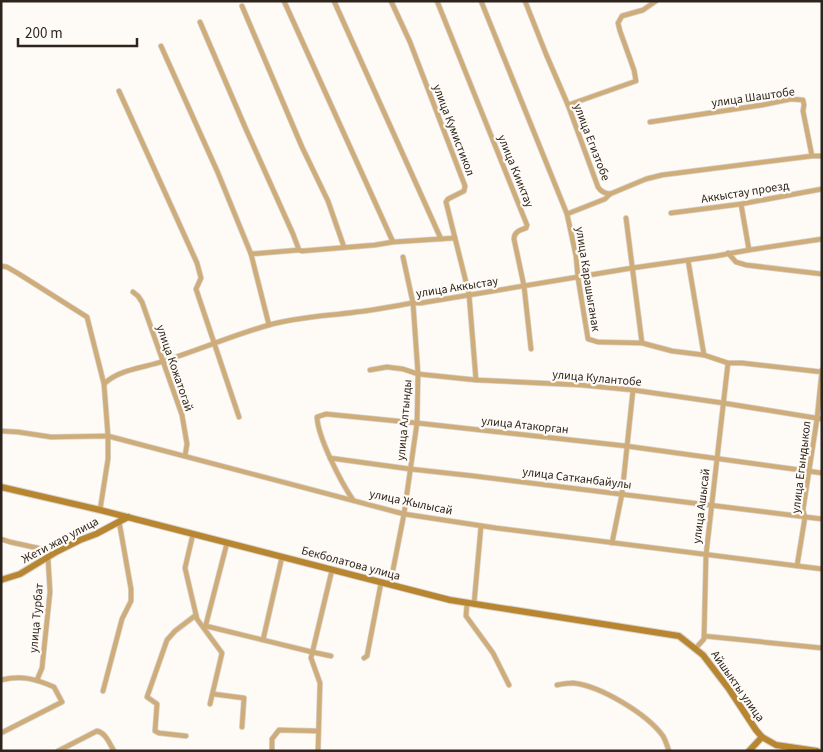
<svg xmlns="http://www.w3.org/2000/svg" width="823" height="752" viewBox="0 0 823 752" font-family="'Source Sans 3',sans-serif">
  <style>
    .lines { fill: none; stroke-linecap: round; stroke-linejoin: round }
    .street-casing { stroke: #d8d4ce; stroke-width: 6 }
    .secondary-casing { stroke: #d8d4ce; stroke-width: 8 }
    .street { stroke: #cfad7b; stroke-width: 4.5 }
    .secondary { stroke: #b88631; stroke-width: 6 }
    .labels { text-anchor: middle; stroke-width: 4.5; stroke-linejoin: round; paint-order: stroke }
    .street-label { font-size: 12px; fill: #2d251d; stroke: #fefaf5 }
  </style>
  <rect width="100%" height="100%" fill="#fefaf5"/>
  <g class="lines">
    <defs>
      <g id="street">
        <path d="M 284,1 L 393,242"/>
        <path d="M 334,1 L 441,239"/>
        <path d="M 391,1 L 410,42 L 465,186 L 464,191 L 448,199 L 446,202 L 469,294 L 476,380"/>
        <path d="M 437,1 L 527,225 L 526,228 C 520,230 514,232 514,239 L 524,286 L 531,349"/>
        <path d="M 481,1 L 567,214 L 576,256 L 578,278 L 588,339 L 598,342 L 642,343 L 672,351 L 704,355 L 728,363 L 742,363 L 822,372"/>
        <path d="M 525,1 L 546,54 L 568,105 L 598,187 C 601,192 605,193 610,194 L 646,179 L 662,175 L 812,156 L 822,156"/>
        <path d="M 242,6 L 302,147 L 328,201 L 344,247"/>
        <path d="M 200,22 L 245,127 L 293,234 L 299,250 L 302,251 L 375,245 L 393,242 L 455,238"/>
        <path d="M 161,46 L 218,173 L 251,254 L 299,250"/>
        <path d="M 119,91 L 197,263 L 201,278 L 196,289 L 239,417"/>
        <path d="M 568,105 L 636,81 L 634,70 L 620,31 L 618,23 L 622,16 L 643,10 L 656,1"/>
        <path d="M 650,122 L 762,105 L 791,99 L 803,100 L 804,105 L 803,111 L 812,156"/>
        <path d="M 741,204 L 749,250"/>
        <path d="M 671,213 L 741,204 L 822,189"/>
        <path d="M 567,214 L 605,199 L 610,194"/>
        <path d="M 626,218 L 642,343"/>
        <path d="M 728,253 L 736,262 L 746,265 L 822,274"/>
        <path d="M 251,254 L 269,325"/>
        <path d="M 688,260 L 704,355"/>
        <path d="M 1,266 L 7,267 L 19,274 L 87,317 L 104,384 L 108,436 L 108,459 L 100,510"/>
        <path d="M 133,292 L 138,296 L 142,302 L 182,415 L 187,444 L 185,456"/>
        <path d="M 370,370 L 387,367 L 403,369 L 418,374 L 476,380 L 581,385 L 633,390 L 723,403 L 822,419"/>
        <path d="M 104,384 C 119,369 144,368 164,361 C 199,350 233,335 269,325 C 297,317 327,316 356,312 C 375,310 394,306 413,303 L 421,303 L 632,268 L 716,256 L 749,250 L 822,239"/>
        <path d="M 1,431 L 18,432 L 51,437 L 108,436 L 404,514 L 496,528 L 822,569"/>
        <path d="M 330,458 L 410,469 L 474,476 L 822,519"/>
        <path d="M 353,500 C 341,482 318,438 317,417 L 326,414 L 417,423 L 626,446 L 822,473"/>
        <path d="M 193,534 L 185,568 L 197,619 L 222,653 L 210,704"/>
        <path d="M 1,539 L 10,542 L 56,552"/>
        <path d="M 612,543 L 622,494 L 633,390"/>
        <path d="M 797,566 L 805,517 L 803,510 L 817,419 L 822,370"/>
        <path d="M 390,585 L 404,514 L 417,423 L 418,374 L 413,303 L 403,257"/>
        <path d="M 467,603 L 466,616 L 493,653 L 509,685"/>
        <path d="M 474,604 L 481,526"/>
        <path d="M 206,626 L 312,652 L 331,656"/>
        <path d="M 205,628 L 227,543"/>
        <path d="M 704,636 L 822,648"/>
        <path d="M 263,640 L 282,557"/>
        <path d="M 695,649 L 704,639 L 706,555 L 728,363"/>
        <path d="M 364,658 L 367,656 L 381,583"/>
        <path d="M 1,680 C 22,675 36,679 54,687 L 62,702 L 1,733"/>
        <path d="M 37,680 L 42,668 L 50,592 L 48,558"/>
        <path d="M 557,685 C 562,684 568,683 573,683 C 601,686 647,714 663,736 C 666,741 667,746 669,751"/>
        <path d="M 103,691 L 122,619 L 131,601 L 131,589 L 119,521"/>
        <path d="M 213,694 L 244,698 L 242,727"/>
        <path d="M 186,736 L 159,733 L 155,731 L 157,704 L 147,697 L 167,640 L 175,631 L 196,615"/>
        <path d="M 58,751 L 97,731 C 106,733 109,743 114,751"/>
        <path d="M 272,751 L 272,739 L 279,730 L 318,731"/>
        <path d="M 318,751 L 320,683 L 311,658 L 332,570"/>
      </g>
      <g id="secondary">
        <path d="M 1,487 L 100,510 L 450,600 L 679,636 L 703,655 L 729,689 L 756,730 L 762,737 L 776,745 L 817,751"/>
        <path d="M 1,580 L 20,574 L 56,552 L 80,540 L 96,534 L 128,517"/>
        <path d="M 749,751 L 762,737"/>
      </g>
    </defs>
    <use href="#street" class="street-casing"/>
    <use href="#secondary" class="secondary-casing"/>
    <use href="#street" class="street"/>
    <use href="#secondary" class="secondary"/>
  </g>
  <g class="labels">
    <g class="street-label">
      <text transform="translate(753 97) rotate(-8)" y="4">улица Шаштобе</text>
      <text transform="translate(454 130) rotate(69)" y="4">улица Кумистикол</text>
      <text transform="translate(592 142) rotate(69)" y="4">улица Егизтобе</text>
      <text transform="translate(516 171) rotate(68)" y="4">улица Кииктау</text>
      <text transform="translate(745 192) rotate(-9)" y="4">Аккыстау проезд</text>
      <text transform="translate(588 279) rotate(81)" y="4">улица Карашыганак</text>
      <text transform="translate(457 287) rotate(-9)" y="4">улица Аккыстау</text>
      <text transform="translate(175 368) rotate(71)" y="4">улица Кожатогай</text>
      <text transform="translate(597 378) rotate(5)" y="4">улица Кулантобе</text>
      <text transform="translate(404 420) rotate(-85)" y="4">улица Алтынды</text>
      <text transform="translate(525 425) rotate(6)" y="4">улица Атакорган</text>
      <text transform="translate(801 467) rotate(-83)" y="4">улица Егындыкол</text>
      <text transform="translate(577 478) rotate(7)" y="4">улица Сатканбайулы</text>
      <text transform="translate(411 502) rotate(12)" y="4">улица Жылысай</text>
      <text transform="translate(701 506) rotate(-83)" y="4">улица Ашысай</text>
      <text transform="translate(60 540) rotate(-28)" y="4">Жети жар улица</text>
      <text transform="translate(351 563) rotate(15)" y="4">Бекболатова улица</text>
      <text transform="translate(36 618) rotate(-85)" y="4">улица Турбат</text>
      <text transform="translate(738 686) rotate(55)" y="4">Айшыкты улица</text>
    </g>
  </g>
  <rect width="823" height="752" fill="none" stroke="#2d251d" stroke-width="5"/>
  <path d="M18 38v8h119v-8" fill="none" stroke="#2d251d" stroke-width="2.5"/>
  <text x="25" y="38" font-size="15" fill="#2d251d" stroke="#fefaf5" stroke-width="4" paint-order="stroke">200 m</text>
</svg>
